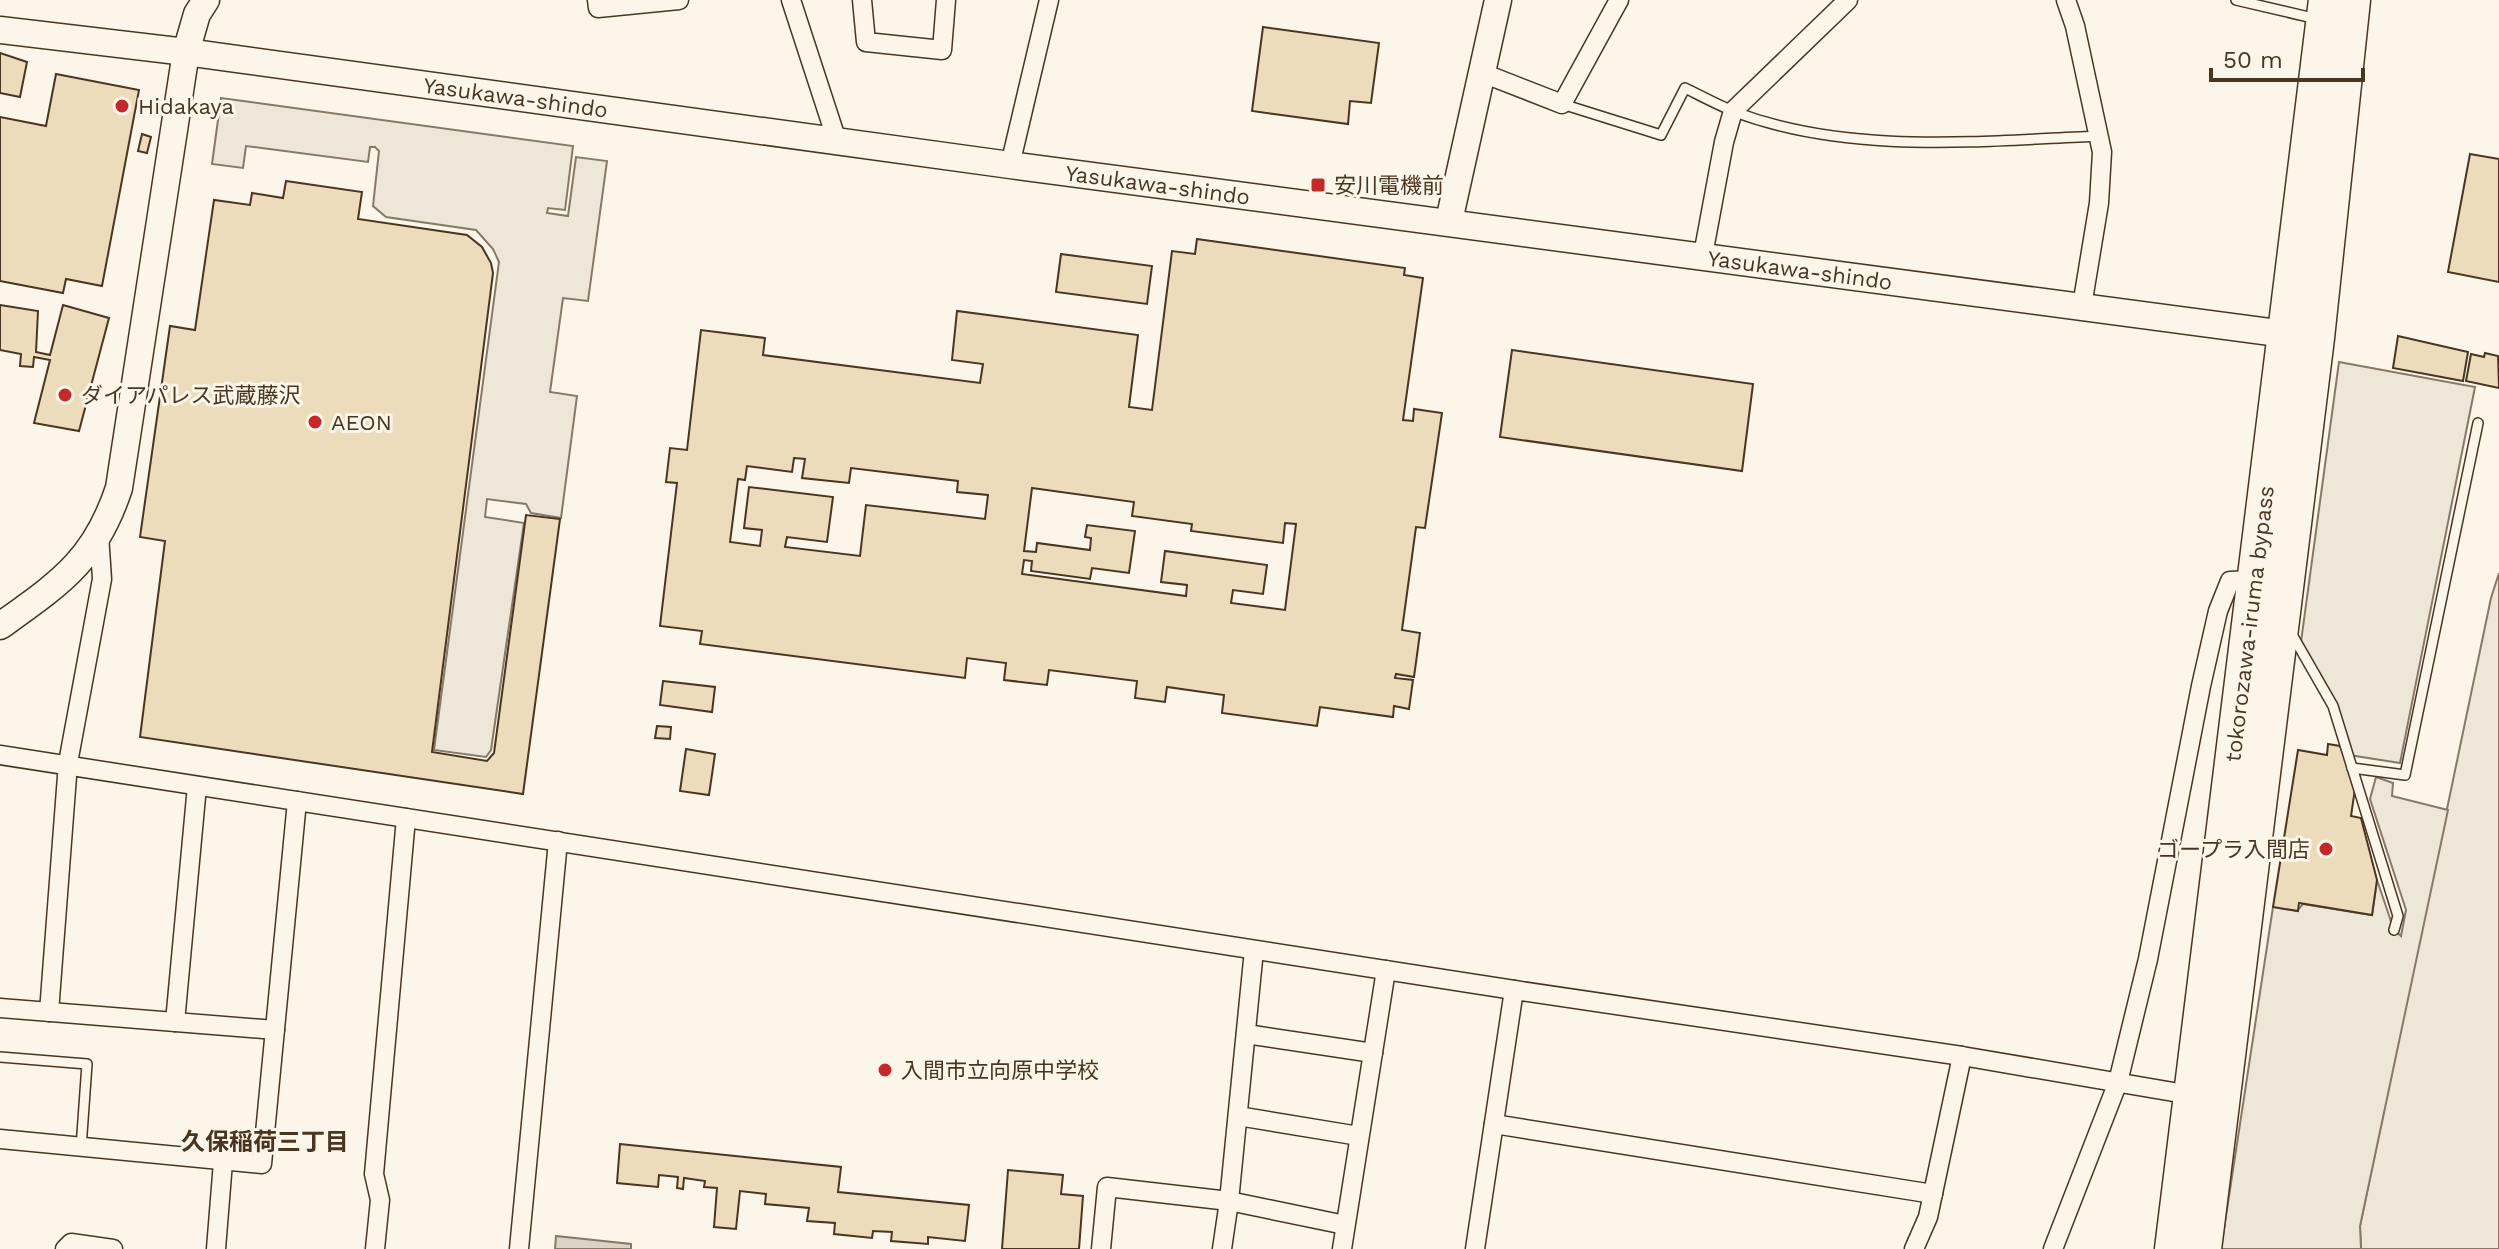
<svg xmlns="http://www.w3.org/2000/svg" width="2499" height="1249" viewBox="0 0 2499 1249" font-family="'Work Sans','Noto Sans JP',sans-serif">
  <style>
    .green { fill: #ede6d9; stroke: #887966; stroke-width: 2 }
    .parking { fill: #ede7d9; stroke: #887966; stroke-width: 2 }
    .water { fill: #dcd4c6; stroke: #887966; stroke-width: 2 }
    .building { fill: #ecdcbc; stroke: #4a3520; stroke-width: 2; fill-rule: evenodd }
    .lines { fill: none; stroke-linecap: round; stroke-linejoin: round }
    .lane-casing { stroke: #4a3520; stroke-width: 12 }
    .street-casing { stroke: #4a3520; stroke-width: 21 }
    .secondary-casing { stroke: #4a3520; stroke-width: 29 }
    .highway-casing { stroke: #4a3520; stroke-width: 37 }
    .lane { stroke: #fbf6e9; stroke-width: 9 }
    .street { stroke: #fbf6e9; stroke-width: 18 }
    .secondary { stroke: #fbf6e9; stroke-width: 26 }
    .highway { stroke: #fbf6e9; stroke-width: 34 }
    .poi-dot { fill: #c62828; stroke: #fbf6e9; stroke-width: 3 }
    .labels { text-anchor: middle; stroke-width: 6; stroke-linejoin: round; paint-order: stroke }
    .street-label { font-size: 22px; fill: #4a3520; stroke: #fbf6e9 }
    .poi-label { font-size: 22px; fill: #4a3520; stroke: #fbf6e9; text-anchor: start }
    .neighbourhood-label { font-size: 24px; font-weight: bold; fill: #4a3520; stroke: #fbf6e9 }
  </style>
  <rect width="100%" height="100%" fill="#fbf6e9"/>
  <path class="green" d="M 2499,573 L 2499,1249 L 2361,1249 L 2360,1226 L 2491,598 Z"/>
  <g class="parking">
    <path d="M 221,98 L 573,146 L 565,210 L 548,208 L 547,213 L 568,216 L 576,157 L 607,161 L 588,301 L 563,298 L 550,392 L 577,396 L 561,518 L 531,513 L 526,504 L 487,499 L 485,517 L 524,523 L 491,750 L 486,757 L 434,750 L 499,262 L 493,249 L 476,230 L 386,217 L 373,206 L 379,151 L 375,147 L 370,147 L 368,162 L 246,146 L 243,168 L 212,164 Z"/>
    <path d="M 2339,362 L 2475,387 L 2400,763 L 2349,755 L 2333,706 L 2300,649 Z"/>
    <path d="M 2376,777 L 2393,783 L 2392,796 L 2448,810 L 2360,1226 L 2361,1249 L 2221,1249 L 2273,907 L 2297,911 L 2303,904 L 2372,915 L 2377,880 L 2394,930 L 2401,936 L 2406,910 L 2370,799 Z"/>
  </g>
  <path class="water" d="M 556,1236 L 631,1244 L 631,1249 L 555,1249 Z"/>
  <g class="building">
    <path d="M 1263,27 L 1379,43 L 1371,103 L 1350,101 L 1348,124 L 1252,111 Z"/>
    <path d="M 0,53 L 27,62 L 20,97 L 0,93 Z"/>
    <path d="M 56,74 L 139,90 L 102,286 L 66,279 L 63,293 L 0,281 L 0,117 L 46,126 Z"/>
    <path d="M 142,134 L 151,137 L 147,153 L 138,151 Z"/>
    <path d="M 2470,154 L 2499,159 L 2499,282 L 2448,272 Z"/>
    <path d="M 286,181 L 362,192 L 358,219 L 467,235 L 482,247 L 491,263 L 493,273 L 432,752 L 487,761 L 494,753 L 526,515 L 560,519 L 523,794 L 140,737 L 165,541 L 140,537 L 170,326 L 195,330 L 214,200 L 250,205 L 252,193 L 283,198 Z"/>
    <path d="M 1197,239 L 1405,268 L 1404,275 L 1423,278 L 1403,420 L 1413,421 L 1414,409 L 1442,413 L 1425,528 L 1416,527 L 1402,630 L 1420,633 L 1414,677 L 1396,674 L 1395,678 L 1413,680 L 1409,709 L 1394,706 L 1393,717 L 1320,707 L 1317,726 L 1222,713 L 1224,695 L 1167,687 L 1165,702 L 1135,698 L 1137,681 L 1049,670 L 1047,685 L 1004,680 L 1006,663 L 967,658 L 965,678 L 700,644 L 702,631 L 660,626 L 677,483 L 666,482 L 670,448 L 687,450 L 701,330 L 765,338 L 763,355 L 980,383 L 983,364 L 952,360 L 957,311 L 1138,335 L 1129,407 L 1152,410 L 1172,251 L 1195,254 ZM 794,458 L 805,459 L 802,478 L 849,483 L 851,468 L 958,481 L 957,492 L 988,495 L 985,519 L 866,505 L 860,556 L 785,547 L 787,537 L 827,542 L 833,497 L 749,487 L 744,528 L 762,530 L 760,546 L 730,542 L 738,479 L 745,480 L 747,466 L 792,472 ZM 1032,488 L 1134,502 L 1132,516 L 1192,524 L 1191,531 L 1283,543 L 1285,523 L 1296,524 L 1285,610 L 1231,603 L 1233,590 L 1263,594 L 1267,565 L 1165,551 L 1161,582 L 1187,585 L 1186,596 L 1022,574 L 1024,560 L 1032,561 L 1031,571 L 1090,579 L 1092,568 L 1129,573 L 1135,531 L 1087,525 L 1085,537 L 1091,538 L 1090,550 L 1037,543 L 1036,552 L 1024,551 Z"/>
    <path d="M 1061,254 L 1152,266 L 1147,304 L 1056,292 Z"/>
    <path d="M 0,305 L 38,311 L 36,352 L 50,355 L 63,305 L 109,318 L 79,431 L 34,423 L 50,360 L 34,357 L 33,367 L 20,366 L 21,354 L 0,350 Z"/>
    <path d="M 2398,336 L 2468,352 L 2463,381 L 2393,368 Z"/>
    <path d="M 1512,350 L 1753,384 L 1742,471 L 1500,437 Z"/>
    <path d="M 2485,353 L 2498,356 L 2499,388 L 2466,381 L 2471,354 L 2484,357 Z"/>
    <path d="M 663,681 L 715,687 L 712,712 L 660,705 Z"/>
    <path d="M 657,726 L 671,727 L 670,739 L 655,738 Z"/>
    <path d="M 2328,744 L 2340,746 L 2356,782 L 2351,816 L 2361,818 L 2377,880 L 2372,915 L 2299,903 L 2298,911 L 2273,907 L 2298,750 L 2327,755 Z"/>
    <path d="M 686,749 L 715,754 L 709,795 L 680,791 Z"/>
    <path d="M 620,1144 L 841,1167 L 838,1192 L 969,1205 L 965,1241 L 928,1237 L 928,1244 L 891,1241 L 892,1232 L 873,1231 L 872,1238 L 834,1234 L 835,1223 L 807,1221 L 809,1208 L 765,1204 L 766,1194 L 740,1191 L 736,1229 L 714,1227 L 717,1188 L 704,1187 L 705,1181 L 684,1178 L 683,1189 L 677,1188 L 678,1177 L 659,1175 L 658,1187 L 617,1183 Z"/>
    <path d="M 1008,1170 L 1063,1175 L 1061,1194 L 1083,1196 L 1079,1249 L 1002,1249 Z"/>
  </g>
  <g class="lines">
    <defs>
      <g id="lane">
        <path d="M 2236,0 L 2317,19"/>
        <path d="M 1562,104 L 1661,135 L 1685,88 C 1701,96 1718,105 1735,112 C 1849,155 1979,141 2099,136"/>
        <path d="M 2290,631 L 2333,706 L 2398,916 L 2394,930"/>
        <path d="M 2352,768 L 2405,775 L 2478,423"/>
        <path d="M 0,1057 L 87,1064 L 81,1148"/>
      </g>
      <g id="street">
        <path d="M 597,0 L 598,8 L 679,0"/>
        <path d="M 791,0 L 837,141"/>
        <path d="M 862,0 L 866,42 L 942,50 L 946,0"/>
        <path d="M 2066,0 L 2075,26 L 2102,152 L 2099,203 L 2082,306"/>
        <path d="M 1480,72 L 1562,104 L 1619,0"/>
        <path d="M 1010,165 L 1049,0"/>
        <path d="M 1703,255 L 1724,142 L 1733,111 L 1848,0"/>
        <path d="M 0,755 L 1514,990 L 1962,1056 L 2197,1096"/>
        <path d="M 0,1008 L 275,1030"/>
        <path d="M 49,1012 L 68,763 L 102,579 L 99,535"/>
        <path d="M 175,1022 L 197,786"/>
        <path d="M 1246,1034 L 1373,1053"/>
        <path d="M 1238,1116 L 1359,1136"/>
        <path d="M 1494,1124 L 1933,1194"/>
        <path d="M 0,1139 L 262,1164 L 297,801"/>
        <path d="M 65,1249 L 71,1243 L 113,1249"/>
        <path d="M 216,1249 L 223,1162"/>
        <path d="M 375,1249 L 380,1200 L 374,1174 L 406,818"/>
        <path d="M 519,1249 L 558,841"/>
        <path d="M 1101,1249 L 1107,1187 L 1229,1201 L 1345,1225"/>
        <path d="M 1222,1249 L 1229,1201 L 1254,950"/>
        <path d="M 1342,1249 L 1386,970"/>
        <path d="M 1475,1249 L 1514,990"/>
        <path d="M 1914,1249 L 1928,1217 L 1962,1056"/>
        <path d="M 2053,1249 L 2118,1082 L 2148,959 L 2201,686 L 2218,611 L 2230,581 L 2253,580"/>
      </g>
      <g id="secondary">
        <path id="s1" d="M 0,30 L 186,52 L 1010,165 L 2300,336"/>
        <path d="M 1449,221 L 1498,0"/>
        <path d="M 0,626 C 60,583 95,561 119,488 L 186,52 L 197,14 L 206,0"/>
      </g>
      <g id="highway">
        <path id="s2" d="M 2172,1249 L 2326,0"/>
        <path d="M 2204,1249 L 2317,338 L 2353,0"/>
      </g>
    </defs>
    <use href="#lane" class="lane-casing"/>
    <use href="#street" class="street-casing"/>
    <use href="#secondary" class="secondary-casing"/>
    <use href="#highway" class="highway-casing"/>
    <use href="#lane" class="lane"/>
    <use href="#street" class="street"/>
    <use href="#secondary" class="secondary"/>
    <use href="#highway" class="highway"/>
  </g>
  <g class="poi-dot">
    <circle cx="122" cy="106" r="8"/>
    <rect x="1310" y="177" width="16" height="16" rx="4"/>
    <circle cx="65" cy="395" r="8"/>
    <circle cx="315" cy="422" r="8"/>
    <circle cx="2326" cy="849" r="8"/>
    <circle cx="885" cy="1070" r="8"/>
  </g>
  <g class="labels">
    <g class="street-label">
      <text dy="8" stroke="none"><textPath href="#s1" startOffset="520">Yasukawa-shindo</textPath></text>
      <text dy="8" stroke="none"><textPath href="#s1" startOffset="1168">Yasukawa-shindo</textPath></text>
      <text dy="8" stroke="none"><textPath href="#s1" startOffset="1816">Yasukawa-shindo</textPath></text>
      <text dy="8" stroke="none"><textPath href="#s2" startOffset="630">tokorozawa-iruma bypass</textPath></text>
    </g>
    <g class="poi-label">
      <text x="138" y="114">Hidakaya</text>
      <text x="1334" y="193">安川電機前</text>
      <text x="81" y="403">ダイアパレス武蔵藤沢</text>
      <text x="331" y="430">AEON</text>
      <text x="2310" y="857" text-anchor="end">ゴープラ入間店</text>
      <text x="901" y="1078">入間市立向原中学校</text>
    </g>
    <g class="neighbourhood-label">
      <text x="265" y="1150">久保稲荷三丁目</text>
    </g>
  </g>
  <path d="M2211 68v12h152v-12" fill="none" stroke="#4a3520" stroke-width="4"/>
  <text x="2223" y="68" font-size="24" fill="#4a3520" stroke="#fbf6e9" stroke-width="6" paint-order="stroke">50 m</text>
</svg>
